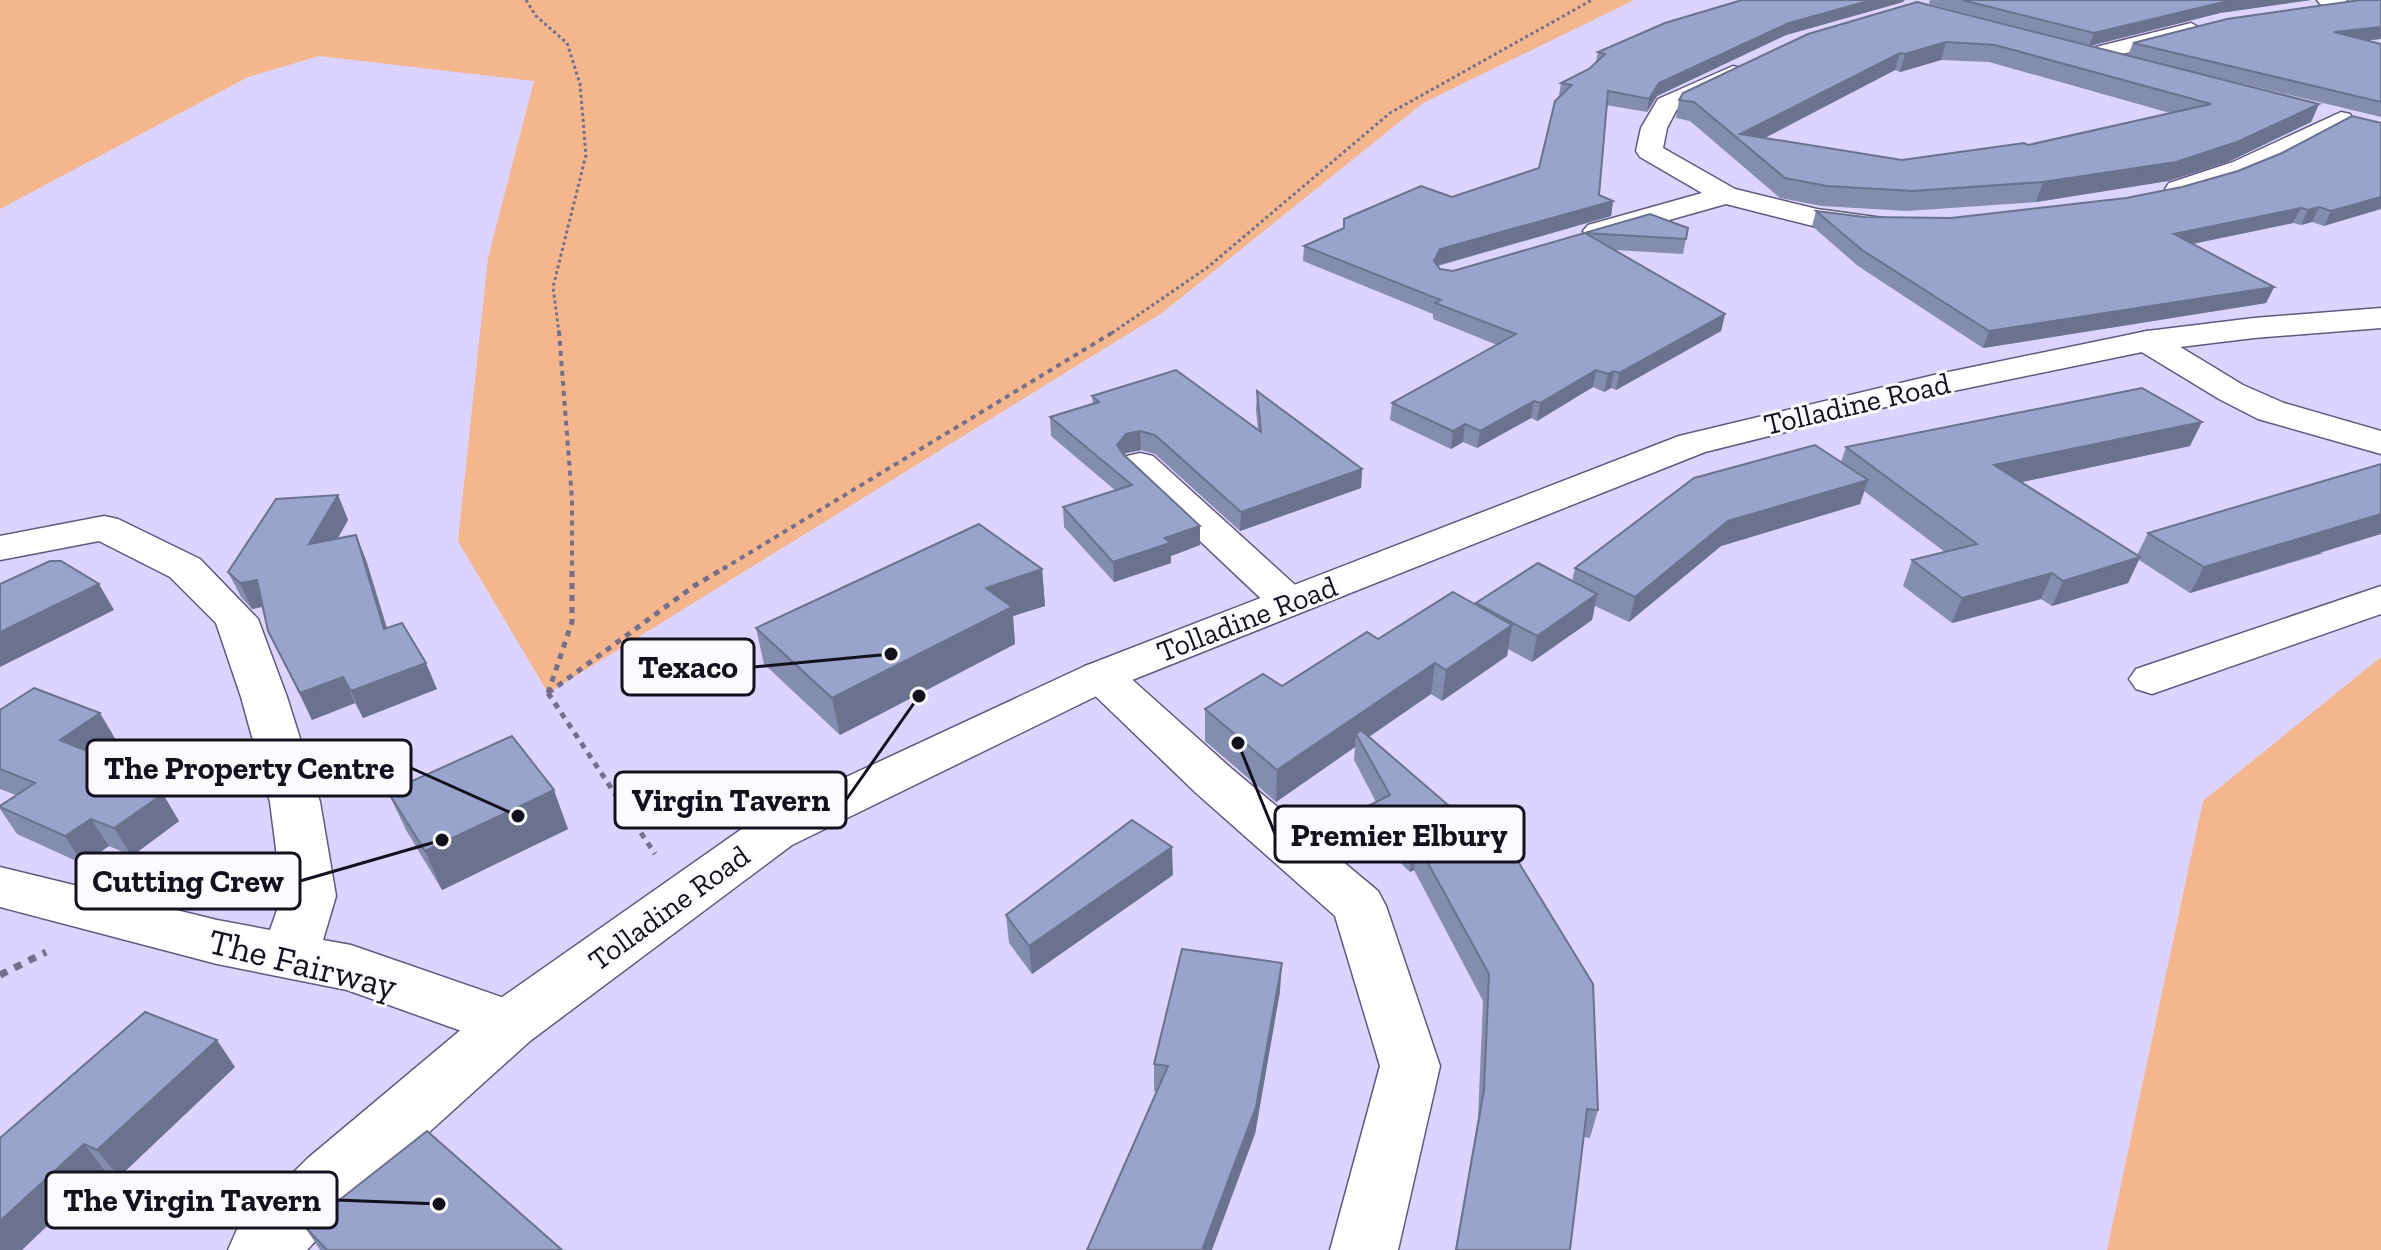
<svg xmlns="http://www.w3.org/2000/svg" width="2381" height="1250" viewBox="0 0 2381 1250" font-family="'Zilla Slab',serif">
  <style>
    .green { fill: #f3b68d }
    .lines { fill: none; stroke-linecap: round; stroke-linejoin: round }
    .minor-casing { stroke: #61587d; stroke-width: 3 }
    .major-casing { stroke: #61587d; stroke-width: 3 }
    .path-far3 { stroke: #756f8c; stroke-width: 3; stroke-dasharray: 3 3; stroke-linecap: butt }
    .path-far2 { stroke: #756f8c; stroke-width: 4; stroke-dasharray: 5 5; stroke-linecap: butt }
    .path-far1 { stroke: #756f8c; stroke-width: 5; stroke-dasharray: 6 6; stroke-linecap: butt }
    .path { stroke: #756f8c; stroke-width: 7; stroke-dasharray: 8 8; stroke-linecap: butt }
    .minor { fill: #fff; fill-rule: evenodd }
    .major { fill: #fff; fill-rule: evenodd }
    .wall { fill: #848caf; fill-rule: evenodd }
    .shaded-wall { fill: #6b728e }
    .building { fill: #99a3cb; stroke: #6b728e; stroke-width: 2; fill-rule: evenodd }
    .labels { text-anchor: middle; stroke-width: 6; stroke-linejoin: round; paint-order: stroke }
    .street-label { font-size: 30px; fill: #14111f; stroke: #fbfbff }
    .near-street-label { font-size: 36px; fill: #14111f; stroke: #fbfbff }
    .leader { fill: none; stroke: #14111f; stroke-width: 3 }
    .callout-dot { fill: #14111f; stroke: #fbfbff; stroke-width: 3 }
    .callout { fill: #fbfbff; stroke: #14111f; stroke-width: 3 }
    .callout-label { font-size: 32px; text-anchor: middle; font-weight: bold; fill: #14111f }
  </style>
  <rect width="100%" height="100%" fill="#dcd3ff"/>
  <g class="green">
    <path d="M 0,0 L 1634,0 L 1423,103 L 1162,313 L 548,693 L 458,541 L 488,258 L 534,81 L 319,56 L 248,77 L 0,209 Z"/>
    <path d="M 2381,657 L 2381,1250 L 2107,1250 L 2203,801 Z"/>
  </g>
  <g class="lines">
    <defs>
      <g id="minor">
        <path d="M 2317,0 L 2346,0 L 2351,5 L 2341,11 L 2320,4 Z"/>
        <path d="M 2191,23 L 2202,29 L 2199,34 L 2088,63 L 2077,56 L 2080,51 Z"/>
        <path d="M 1733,66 L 1741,68 L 1745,73 L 1741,78 L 1677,109 L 1667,128 L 1663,148 L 1735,189 L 1817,209 L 1883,218 L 1887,224 L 1883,230 L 1873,233 L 1817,227 L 1726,204 L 1598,240 L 1588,237 L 1583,231 L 1588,225 L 1702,193 L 1640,157 L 1636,151 L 1641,128 L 1658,99 Z"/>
        <path d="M 2341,112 L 2350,114 L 2353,119 L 2350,124 L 2252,173 L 2179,197 L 2169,195 L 2165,189 L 2169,183 L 2233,162 Z"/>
        <path d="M 2147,331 L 2159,334 L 2243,385 L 2284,403 L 2381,431 L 2381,454 L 2258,419 L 2219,399 L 2135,348 L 2130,341 L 2135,334 Z"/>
        <path d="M 1140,453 L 1153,456 L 1304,593 L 1311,602 L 1304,611 L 1289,615 L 1274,611 L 1127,472 L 1121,464 L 1127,456 Z"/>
        <path d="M 104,516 L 118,519 L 200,559 L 258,619 L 287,697 L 320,802 L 336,896 L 323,940 L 351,945 L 530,1007 L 539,1024 L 530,1041 L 509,1048 L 347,990 L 217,964 L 0,907 L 0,867 L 217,920 L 270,930 L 282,896 L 270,802 L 241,697 L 216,623 L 170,577 L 99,541 L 0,560 L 0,536 Z"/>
        <path d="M 2381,586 L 2381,614 L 2152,694 L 2136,689 L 2129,679 L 2136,669 Z"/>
        <path d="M 1101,661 L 1117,666 L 1232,769 L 1378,891 L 1386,906 L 1440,1066 L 1398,1250 L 1330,1250 L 1380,1066 L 1335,916 L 1196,793 L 1085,686 L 1078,676 L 1085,666 Z"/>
      </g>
      <path id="major" d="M 2381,308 L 2381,328 L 2254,338 L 2147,351 L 1934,395 L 1705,452 L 1117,686 L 792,845 L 530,1041 L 354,1200 L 307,1250 L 228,1250 L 238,1227 L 308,1158 L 488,1007 L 756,819 L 1085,666 L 1679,436 L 1934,375 L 2147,331 L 2254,318 Z"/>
    </defs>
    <use href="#minor" class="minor-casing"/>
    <use href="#major" class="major-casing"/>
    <g class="path-far3">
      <path d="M 526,0 L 536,16 L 567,43 L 580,84 L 586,155 L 553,287 L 559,333"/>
      <path d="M 1112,333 L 1208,267 L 1390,113 L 1592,0"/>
    </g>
    <g class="path-far2">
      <path d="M 559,331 L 572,499 L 572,569"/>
      <path d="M 723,569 L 1115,331"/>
    </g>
    <g class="path-far1">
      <path d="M 548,693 L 572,622 L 572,567"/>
      <path d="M 548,693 L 694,586 L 726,567"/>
      <path d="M 548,693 L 655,854"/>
    </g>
    <path class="path" d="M 0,975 L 46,952"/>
    <use href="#minor" class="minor"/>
    <use href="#major" class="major"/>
  </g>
  <g class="wall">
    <path d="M 1930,0 L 2311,0 L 2220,13 L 2090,46 L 2128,55 L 2133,43 L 2381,0 L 2381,39 L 2366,40 L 2381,44 L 2381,117 L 2182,69 L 2319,104 L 2311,122 L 2228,162 L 2168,181 L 2036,202 L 1907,211 L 1822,206 L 1780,198 L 1690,121 L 1676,118 L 1679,100 L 1808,34 L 2030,30 L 1929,4 ZM 1941,60 L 1989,62 L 2170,113 L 2028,145 L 1902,160 L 1765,138 L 1895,70 L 1900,72 Z"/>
    <path d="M 1903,2 L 1786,35 L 1657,96 L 1647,112 L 1606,105 L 1599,195 L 1613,201 L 1611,216 L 1438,266 L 1440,269 L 1453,271 L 1650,214 L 1688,228 L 1683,254 L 1615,250 L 1725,314 L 1721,331 L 1616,390 L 1611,388 L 1604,392 L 1593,387 L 1537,421 L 1531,418 L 1477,448 L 1463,442 L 1451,449 L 1390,420 L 1392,403 L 1497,345 L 1433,319 L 1433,314 L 1303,261 L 1304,246 L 1344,228 L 1344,219 L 1452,197 L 1539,168 L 1560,96 L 1559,96 L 1561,83 L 1589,69 L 1596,62 L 1598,52 Z"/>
    <path d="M 2381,123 L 2324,226 L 2312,222 L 2301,225 L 2293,223 L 2193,244 L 2274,287 L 2266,303 L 1983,348 L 1858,266 L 1812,226 L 1816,211 L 1865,217 L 1951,218 L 2126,198 L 2182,187 L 2238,171 Z"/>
    <path d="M 1257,391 L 1362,469 L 1361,488 L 1240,531 L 1155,454 L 1141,450 L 1126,453 L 1125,455 L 1200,545 L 1171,556 L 1171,563 L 1114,582 L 1064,527 L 1063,507 L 1116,491 L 1051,436 L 1050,417 L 1093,404 L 1092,396 L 1258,430 L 1256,410 Z"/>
    <path d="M 2190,446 L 2021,482 L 2137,555 L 2148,533 L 2324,553 L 2190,593 L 2139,560 L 2128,583 L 2052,606 L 2041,599 L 1952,623 L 1903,586 L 1912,560 L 1945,552 L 1864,491 L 1860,504 L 1721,546 L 1629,622 L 1595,606 L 1592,620 L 1532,662 L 1508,649 L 1507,656 L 1442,701 L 1431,694 L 1369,737 L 1598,1110 L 1590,1138 L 1584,1137 L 1570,1250 L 1455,1250 L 1478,1118 L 1483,1001 L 1414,870 L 1410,872 L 1368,832 L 1370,805 L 1376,802 L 1354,760 L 1355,747 L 1276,802 L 1205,741 L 1205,709 L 1282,686 L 1378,639 L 1476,605 L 1476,603 L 1572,581 L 1575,568 L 1841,462 L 1846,447 Z"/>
    <path d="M 338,495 L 348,520 L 338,538 L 356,535 L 366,560 L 387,628 L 437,689 L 363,718 L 355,703 L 312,720 L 268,631 L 263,607 L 252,609 L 241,597 L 228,572 Z"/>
    <path d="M 1042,569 L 1045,606 L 1013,616 L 1015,644 L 840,735 L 764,664 L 756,628 Z"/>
    <path d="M 0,710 L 116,740 L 95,754 L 158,792 L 179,821 L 132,856 L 109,846 L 83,864 L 17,834 L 0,809 L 0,806 L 16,795 L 0,789 Z"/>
    <path d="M 388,792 L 568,829 L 442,890 L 406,830 Z"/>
    <path d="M 1173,875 L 1032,974 L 1009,943 L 1006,915 Z"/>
    <path d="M 1280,991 L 1255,1134 L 1154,1091 L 1154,1064 Z"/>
    <path d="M 235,1067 L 119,1177 L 105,1171 L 0,1138 Z"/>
    <path d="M 305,1227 L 562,1250 L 320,1250 Z"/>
  </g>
  <g class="shaded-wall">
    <path d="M 1872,0 L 1905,0 L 1903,2 L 1786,35 L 1657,96 L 1647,112 L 1649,99 L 1659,83 L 1789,23 Z"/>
    <path d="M 2232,0 L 2311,0 L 2220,13 L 2089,46 L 2094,33 Z"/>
    <path d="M 2381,27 L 2381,39 L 2328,45 L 2334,32 Z"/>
    <path d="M 1946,42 L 1941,60 L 1900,72 L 1905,54 Z"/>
    <path d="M 1900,53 L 1895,70 L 1747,147 L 1740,134 Z"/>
    <path d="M 2319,104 L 2311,122 L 2228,162 L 2168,181 L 2036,202 L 2043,182 Z"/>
    <path d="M 2381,197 L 2381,209 L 2324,226 L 2331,211 Z"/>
    <path d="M 1613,201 L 1611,216 L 1438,265 L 1432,276 L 1434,261 L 1440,249 Z"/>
    <path d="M 2319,207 L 2312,222 L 2301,225 L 2308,210 Z"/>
    <path d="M 2301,208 L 2293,223 L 2167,249 L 2174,234 Z"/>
    <path d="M 2274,287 L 2266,303 L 1983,348 L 1989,331 Z"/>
    <path d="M 1725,314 L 1721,331 L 1616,390 L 1619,373 Z"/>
    <path d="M 1596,370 L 1593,387 L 1537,421 L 1540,403 Z"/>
    <path d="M 1614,371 L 1611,388 L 1604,392 L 1608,374 Z"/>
    <path d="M 1534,401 L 1531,418 L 1477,448 L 1480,431 Z"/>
    <path d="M 2202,422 L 2190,446 L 1985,490 L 1994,465 Z"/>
    <path d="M 1465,424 L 1463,442 L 1451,449 L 1453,431 Z"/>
    <path d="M 1140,431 L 1141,450 L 1126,453 L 1118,464 L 1117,445 L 1126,434 Z"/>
    <path d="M 1362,469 L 1361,488 L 1240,531 L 1241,512 Z"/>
    <path d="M 1868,480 L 1860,504 L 1721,546 L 1629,622 L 1635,597 L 1728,521 Z"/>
    <path d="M 338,495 L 348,520 L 320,569 L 309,544 Z"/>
    <path d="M 2381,514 L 2381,534 L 2190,593 L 2204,567 Z"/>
    <path d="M 1200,526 L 1200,545 L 1171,556 L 1171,563 L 1114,582 L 1113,562 L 1165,538 Z"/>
    <path d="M 356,535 L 366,560 L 395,655 L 384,629 Z"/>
    <path d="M 2140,557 L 2128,583 L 2052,606 L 2063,581 Z"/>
    <path d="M 1042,569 L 1045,606 L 1013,616 L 1015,644 L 840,735 L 832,698 L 986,588 Z"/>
    <path d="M 2052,573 L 2041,599 L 1952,623 L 1962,598 Z"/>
    <path d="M 257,580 L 270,605 L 252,609 L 240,583 Z"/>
    <path d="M 99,584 L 114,610 L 0,667 L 0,632 Z"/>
    <path d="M 1597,594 L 1592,620 L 1532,662 L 1537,636 Z"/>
    <path d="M 1512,625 L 1507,656 L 1442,701 L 1446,670 Z"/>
    <path d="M 426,663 L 437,689 L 363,718 L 351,691 Z"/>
    <path d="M 1435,663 L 1431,694 L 1361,742 L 1356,734 L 1355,747 L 1276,802 L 1277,770 Z"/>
    <path d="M 343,677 L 355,703 L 312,720 L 300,693 Z"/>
    <path d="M 100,713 L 116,740 L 77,767 L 60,740 Z"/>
    <path d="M 150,777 L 161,795 L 163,794 L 179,821 L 132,856 L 114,828 L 140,784 Z"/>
    <path d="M 554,790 L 568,829 L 442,890 L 425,851 Z"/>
    <path d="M 91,819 L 109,846 L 83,864 L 65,836 Z"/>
    <path d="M 1417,843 L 1414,870 L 1410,872 L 1413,845 Z"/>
    <path d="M 1172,847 L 1173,875 L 1032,974 L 1029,946 Z"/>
    <path d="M 1282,963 L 1280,991 L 1255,1134 L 1212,1250 L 1202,1250 Z"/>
    <path d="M 217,1040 L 235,1067 L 119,1177 L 97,1150 Z"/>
    <path d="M 84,1144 L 105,1171 L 22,1250 L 0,1250 L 0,1221 Z"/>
  </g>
  <g class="building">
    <path d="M 1742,0 L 1872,0 L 1789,23 L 1659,83 L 1649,99 L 1608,91 L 1599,195 L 1613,201 L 1440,249 L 1434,261 L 1440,269 L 1453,271 L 1650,214 L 1688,228 L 1686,239 L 1585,233 L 1725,314 L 1619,373 L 1614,371 L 1608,374 L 1596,370 L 1540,403 L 1534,401 L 1480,431 L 1465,424 L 1453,431 L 1392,403 L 1516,334 L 1435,303 L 1441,300 L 1304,246 L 1344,228 L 1344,219 L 1421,186 L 1452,197 L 1539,168 L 1555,101 L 1572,85 L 1561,83 L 1589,69 L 1605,54 L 1598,52 L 1665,23 Z"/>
    <path d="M 1962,0 L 2232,0 L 2094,33 Z"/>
    <path d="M 2360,0 L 2381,0 L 2381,27 L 2334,32 L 2381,44 L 2381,102 L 2133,43 L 2227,19 Z"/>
    <path d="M 1917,2 L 2319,104 L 2237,142 L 2176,162 L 2043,182 L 1913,191 L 1827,186 L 1785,178 L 1694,102 L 1679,100 L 1683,93 L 1808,34 ZM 1946,42 L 1995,45 L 2211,104 L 2028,145 L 2024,143 L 1902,160 L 1740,134 L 1900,53 L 1905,54 Z"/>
    <path d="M 2352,116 L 2381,123 L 2381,197 L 2331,211 L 2319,207 L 2308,210 L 2301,208 L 2174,234 L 2274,287 L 1989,331 L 1862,250 L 1816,211 L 1865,217 L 1951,218 L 2126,198 L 2182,187 L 2238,171 L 2282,153 Z"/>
    <path d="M 1176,370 L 1261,432 L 1257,391 L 1362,469 L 1241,512 L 1155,435 L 1140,431 L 1126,434 L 1117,445 L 1124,455 L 1200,526 L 1165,538 L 1170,543 L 1113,562 L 1063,507 L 1132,485 L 1050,417 L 1099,402 L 1092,396 Z"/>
    <path d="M 2142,388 L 2202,422 L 1994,465 L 2140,557 L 2063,581 L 2052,573 L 1962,598 L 1912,560 L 1977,544 L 1846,447 Z"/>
    <path d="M 1815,445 L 1868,480 L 1728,521 L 1635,597 L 1575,568 L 1694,478 Z"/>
    <path d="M 2381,464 L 2381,514 L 2204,567 L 2148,533 Z"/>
    <path d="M 338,495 L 309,544 L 356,535 L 384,629 L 402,623 L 426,663 L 351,691 L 343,677 L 300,693 L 268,631 L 257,580 L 240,583 L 228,572 L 276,499 Z"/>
    <path d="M 979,524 L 1042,569 L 986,588 L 1012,607 L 832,698 L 756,628 Z"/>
    <path d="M 50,561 L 61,561 L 99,584 L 0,632 L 0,584 Z"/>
    <path d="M 1538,563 L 1597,594 L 1537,636 L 1476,603 Z"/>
    <path d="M 1453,592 L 1512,625 L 1446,670 L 1435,663 L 1277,770 L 1205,709 L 1263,674 L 1282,686 L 1367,632 L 1378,639 Z"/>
    <path d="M 34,688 L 100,713 L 60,740 L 150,777 L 140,784 L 163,794 L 114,828 L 91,819 L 65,836 L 0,807 L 0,806 L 35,783 L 0,769 L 0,710 Z"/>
    <path d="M 1361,730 L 1492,843 L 1505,840 L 1593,984 L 1598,1110 L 1587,1109 L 1570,1250 L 1456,1250 L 1484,1090 L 1489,974 L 1417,843 L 1413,845 L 1370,805 L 1390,795 L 1356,734 Z"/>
    <path d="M 512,736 L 554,790 L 425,851 L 388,792 Z"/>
    <path d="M 1132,820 L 1172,847 L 1029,946 L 1006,915 Z"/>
    <path d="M 1182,949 L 1282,963 L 1256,1107 L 1202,1250 L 1087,1250 L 1168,1066 L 1154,1064 Z"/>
    <path d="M 145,1012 L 217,1040 L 97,1150 L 84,1144 L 0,1221 L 0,1138 Z"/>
    <path d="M 427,1131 L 562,1250 L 327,1250 L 305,1227 Z"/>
  </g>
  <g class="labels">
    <g class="street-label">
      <text transform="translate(1857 404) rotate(-13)" y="10">Tolladine Road</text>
      <text transform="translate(1247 619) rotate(-21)" y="10">Tolladine Road</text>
      <text transform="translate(669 908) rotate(-36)" y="10">Tolladine Road</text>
    </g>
    <g class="near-street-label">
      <text transform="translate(303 963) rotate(14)" y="13">The Fairway</text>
    </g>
  </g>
  <path class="leader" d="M891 654L754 667M518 816L411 768M919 696L846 800M1238 743L1275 834M442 840L300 881M439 1204L337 1200"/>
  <g class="callout-dot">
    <circle cx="891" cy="654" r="8"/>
    <circle cx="518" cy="816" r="8"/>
    <circle cx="919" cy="696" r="8"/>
    <circle cx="1238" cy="743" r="8"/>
    <circle cx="442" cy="840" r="8"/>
    <circle cx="439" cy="1204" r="8"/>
  </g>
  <g class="callout">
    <rect x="622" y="639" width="132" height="56" rx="8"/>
    <rect x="87" y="740" width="324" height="56" rx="8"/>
    <rect x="615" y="772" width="231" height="56" rx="8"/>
    <rect x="1275" y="806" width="249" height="56" rx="8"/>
    <rect x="76" y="853" width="224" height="56" rx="8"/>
    <rect x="46" y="1172" width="291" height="56" rx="8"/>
  </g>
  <g class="callout-label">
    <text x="688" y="678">Texaco</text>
    <text x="249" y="779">The Property Centre</text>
    <text x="731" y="811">Virgin Tavern</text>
    <text x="1399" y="846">Premier Elbury</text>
    <text x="188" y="892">Cutting Crew</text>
    <text x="192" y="1211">The Virgin Tavern</text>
  </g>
</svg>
